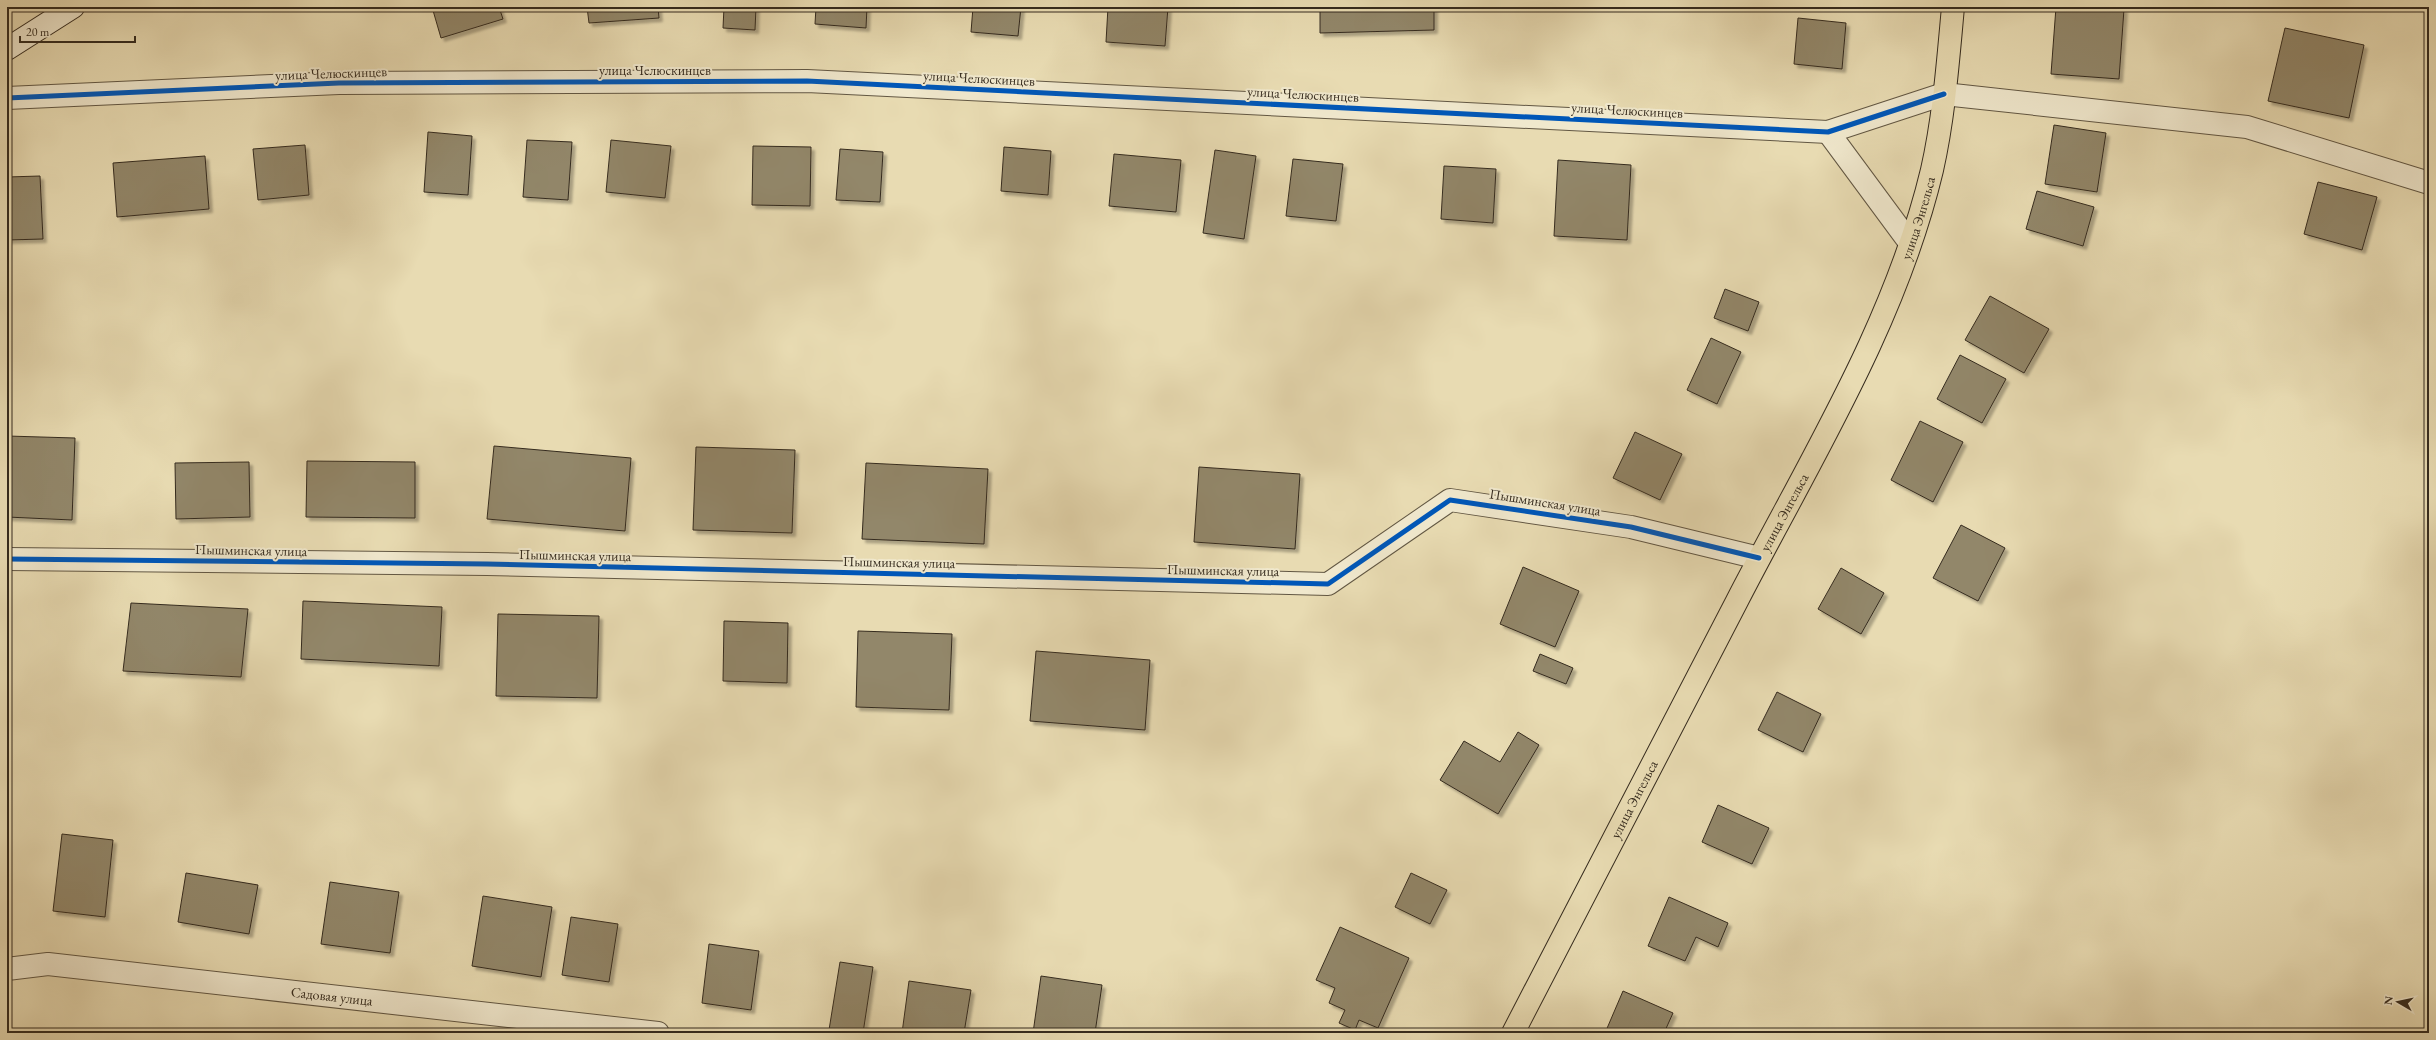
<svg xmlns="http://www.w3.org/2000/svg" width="2436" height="1040" viewBox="0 0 2436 1040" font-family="'EB Garamond',serif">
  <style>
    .building { fill: #92876b; stroke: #352b1e; filter: url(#shadow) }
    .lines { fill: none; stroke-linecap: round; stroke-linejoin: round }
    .lane-casing { stroke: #625743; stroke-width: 24 }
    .street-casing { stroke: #625743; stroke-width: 24 }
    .secondary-casing { stroke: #352b1e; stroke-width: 24 }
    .primary-casing { stroke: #352b1e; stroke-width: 24 }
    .lane { stroke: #f0e8cd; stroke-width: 22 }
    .street { stroke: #f0e8cd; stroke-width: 22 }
    .secondary { stroke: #f0e8cd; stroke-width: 22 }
    .primary { stroke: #e8dbb2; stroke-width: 22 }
    .cycleway-casing { stroke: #f0e8cd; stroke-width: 8 }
    .cycleway { stroke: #0057b8; stroke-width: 5 }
    .labels { text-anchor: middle; stroke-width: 4; stroke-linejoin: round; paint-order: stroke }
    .street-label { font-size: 14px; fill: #352b1e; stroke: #f0e8cd }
  </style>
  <defs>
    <filter id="shadow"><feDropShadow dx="3.5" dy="3.5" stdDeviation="1" flood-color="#0004"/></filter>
  </defs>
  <rect width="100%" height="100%" fill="#e8dbb2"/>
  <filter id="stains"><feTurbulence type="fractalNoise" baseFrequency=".005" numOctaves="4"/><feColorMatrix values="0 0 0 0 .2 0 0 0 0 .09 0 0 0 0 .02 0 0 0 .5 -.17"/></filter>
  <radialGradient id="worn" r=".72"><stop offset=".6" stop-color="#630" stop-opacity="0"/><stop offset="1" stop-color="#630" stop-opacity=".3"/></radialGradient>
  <g class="building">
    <path d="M 432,7 L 499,7 L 503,19 L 441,38 Z"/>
    <path d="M 587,7 L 658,7 L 659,18 L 589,23 Z"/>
    <path d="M 724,7 L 756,7 L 755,30 L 723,28 Z"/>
    <path d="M 816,7 L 867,7 L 866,28 L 815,24 Z"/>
    <path d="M 973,7 L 1021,7 L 1018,36 L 971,32 Z"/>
    <path d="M 1108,7 L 1168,7 L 1165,46 L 1106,42 Z"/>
    <path d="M 1320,7 L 1434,7 L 1434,30 L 1320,33 Z"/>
    <path d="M 2056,7 L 2124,9 L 2119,79 L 2051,74 Z"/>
    <path d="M 1798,18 L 1846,23 L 1842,69 L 1794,64 Z"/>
    <path d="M 2285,28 L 2364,45 L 2349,118 L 2268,101 Z"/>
    <path d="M 2054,125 L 2106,133 L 2097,192 L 2045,184 Z"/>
    <path d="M 428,132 L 472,136 L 468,195 L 424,192 Z"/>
    <path d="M 527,140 L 572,142 L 568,200 L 523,197 Z"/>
    <path d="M 611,140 L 671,146 L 665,198 L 606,192 Z"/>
    <path d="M 305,145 L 309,195 L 258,200 L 253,149 Z"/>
    <path d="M 753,146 L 811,147 L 810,206 L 752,205 Z"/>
    <path d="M 1004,147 L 1051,151 L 1048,195 L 1001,191 Z"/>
    <path d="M 840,149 L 883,152 L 880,202 L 836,200 Z"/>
    <path d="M 1215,150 L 1256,156 L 1244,239 L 1203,233 Z"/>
    <path d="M 1114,154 L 1181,160 L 1176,212 L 1109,206 Z"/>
    <path d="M 205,156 L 209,209 L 117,217 L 113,163 Z"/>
    <path d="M 1293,159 L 1343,164 L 1336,221 L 1286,216 Z"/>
    <path d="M 1558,160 L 1631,165 L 1627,240 L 1554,236 Z"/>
    <path d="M 1444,166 L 1496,169 L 1493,223 L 1441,219 Z"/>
    <path d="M 40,176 L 43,239 L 7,240 L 7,177 Z"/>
    <path d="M 2318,182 L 2377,197 L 2362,250 L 2304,234 Z"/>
    <path d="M 2037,191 L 2094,207 L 2083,246 L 2026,229 Z"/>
    <path d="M 1725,289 L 1759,302 L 1748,331 L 1714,318 Z"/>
    <path d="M 1990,296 L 2049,329 L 2024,373 L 1965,340 Z"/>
    <path d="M 1711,338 L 1741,352 L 1717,404 L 1687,390 Z"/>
    <path d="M 1960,355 L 2006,379 L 1982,423 L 1937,399 Z"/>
    <path d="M 1920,421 L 1963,442 L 1933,502 L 1891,480 Z"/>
    <path d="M 1635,432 L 1682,454 L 1660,500 L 1613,478 Z"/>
    <path d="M 7,436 L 75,438 L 72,520 L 7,517 Z"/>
    <path d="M 494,446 L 631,458 L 625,531 L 487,519 Z"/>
    <path d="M 696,447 L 795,450 L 792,533 L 693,530 Z"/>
    <path d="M 307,461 L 415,462 L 415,518 L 306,517 Z"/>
    <path d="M 249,462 L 250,517 L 176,519 L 175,463 Z"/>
    <path d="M 866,463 L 988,469 L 984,544 L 862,539 Z"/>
    <path d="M 1199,467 L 1300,474 L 1295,549 L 1194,542 Z"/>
    <path d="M 1961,525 L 2005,548 L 1978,601 L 1933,578 Z"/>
    <path d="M 1523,567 L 1579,591 L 1555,647 L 1500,624 Z"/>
    <path d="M 1841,568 L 1884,593 L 1861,634 L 1818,609 Z"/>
    <path d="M 303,601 L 442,607 L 439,666 L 301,659 Z"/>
    <path d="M 131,603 L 248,609 L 241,677 L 123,671 Z"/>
    <path d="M 498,614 L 599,616 L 597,698 L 496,696 Z"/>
    <path d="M 724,621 L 788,623 L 787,683 L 723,681 Z"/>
    <path d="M 858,631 L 952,634 L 949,710 L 856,707 Z"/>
    <path d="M 1036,651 L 1150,660 L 1145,730 L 1030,721 Z"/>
    <path d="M 1540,654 L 1573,668 L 1566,684 L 1533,671 Z"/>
    <path d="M 1777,692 L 1821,714 L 1803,752 L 1758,730 Z"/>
    <path d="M 1518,732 L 1539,745 L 1498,814 L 1440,780 L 1464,741 L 1500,762 Z"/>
    <path d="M 1718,805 L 1769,828 L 1752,864 L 1702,842 Z"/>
    <path d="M 62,834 L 113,840 L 105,917 L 53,911 Z"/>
    <path d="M 186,873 L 258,885 L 249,934 L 178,922 Z"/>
    <path d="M 1411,873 L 1447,890 L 1430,924 L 1395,907 Z"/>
    <path d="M 330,882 L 399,892 L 390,953 L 321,944 Z"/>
    <path d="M 483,896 L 552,907 L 541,977 L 472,966 Z"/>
    <path d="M 1669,897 L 1728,923 L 1718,947 L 1696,937 L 1685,961 L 1648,946 Z"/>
    <path d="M 571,917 L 618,924 L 609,982 L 562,975 Z"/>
    <path d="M 1340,927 L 1409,958 L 1378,1028 L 1359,1020 L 1355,1030 L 1339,1023 L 1345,1010 L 1329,1003 L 1335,988 L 1316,980 Z"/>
    <path d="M 709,944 L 759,951 L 751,1010 L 702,1003 Z"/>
    <path d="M 840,962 L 873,967 L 863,1033 L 829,1030 Z"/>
    <path d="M 1041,976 L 1102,985 L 1095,1033 L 1033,1033 Z"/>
    <path d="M 909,981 L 971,990 L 964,1033 L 902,1033 Z"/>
    <path d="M 1623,991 L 1673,1013 L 1664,1033 L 1605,1033 Z"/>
  </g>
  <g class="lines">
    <defs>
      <path id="lane" d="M 1944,94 L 2247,127 L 2429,183"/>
      <g id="street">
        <path d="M 7,98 L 339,83 L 807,81 L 1828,132 L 1944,94"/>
        <path d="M 1828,132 L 1910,243"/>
        <path d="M 7,559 L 487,564 L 1328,584 L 1450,500 L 1631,527 L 1759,558"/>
        <path id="s1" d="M 7,969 L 48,964 L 658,1033"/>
      </g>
      <path id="secondary" d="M 7,49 L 73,7"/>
      <g id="primary">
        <path id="s2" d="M 1513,1033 C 1587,889 1662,745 1737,601 C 1809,461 1895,325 1932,170 C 1944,117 1948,61 1953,7"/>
      </g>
    </defs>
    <use href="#lane" class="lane-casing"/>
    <use href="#street" class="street-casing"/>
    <use href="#secondary" class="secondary-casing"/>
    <use href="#primary" class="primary-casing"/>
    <use href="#lane" class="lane"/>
    <use href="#street" class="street"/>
    <use href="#secondary" class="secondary"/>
    <use href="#primary" class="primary"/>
    <defs>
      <g id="cycleway">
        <path d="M 7,98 L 339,83 L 807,81 L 1828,132 L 1944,94"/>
        <path d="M 7,559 L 487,564 L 1328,584 L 1450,500 L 1631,527 L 1759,558"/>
      </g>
    </defs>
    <use href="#cycleway" class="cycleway-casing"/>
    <use href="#cycleway" class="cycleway"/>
  </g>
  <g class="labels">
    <g class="street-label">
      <text x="655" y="75">улица Челюскинцев</text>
      <text transform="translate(331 73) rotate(-2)" y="5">улица Челюскинцев</text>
      <text transform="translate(979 78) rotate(3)" y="5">улица Челюскинцев</text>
      <text transform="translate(1303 94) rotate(3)" y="5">улица Челюскинцев</text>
      <text transform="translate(1627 110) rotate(3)" y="5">улица Челюскинцев</text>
      <text dy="5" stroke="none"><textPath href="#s2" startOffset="911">улица Энгельса</textPath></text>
      <text transform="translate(1545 502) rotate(9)" y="5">Пышминская улица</text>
      <text dy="5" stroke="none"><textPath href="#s2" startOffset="587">улица Энгельса</textPath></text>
      <text transform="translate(251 550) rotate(1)" y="5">Пышминская улица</text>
      <text transform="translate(575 555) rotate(1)" y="5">Пышминская улица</text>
      <text transform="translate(899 562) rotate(1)" y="5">Пышминская улица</text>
      <text transform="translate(1223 570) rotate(1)" y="5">Пышминская улица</text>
      <text dy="5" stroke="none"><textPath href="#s2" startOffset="263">улица Энгельса</textPath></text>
      <text dy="5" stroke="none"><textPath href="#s1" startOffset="327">Садовая улица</textPath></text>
    </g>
  </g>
  <rect width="2436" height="1040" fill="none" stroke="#e8dbb2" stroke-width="24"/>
  <rect x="8" y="8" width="2420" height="1024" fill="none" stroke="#352b1e" stroke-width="2"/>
  <rect x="12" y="12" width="2412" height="1016" fill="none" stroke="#352b1e"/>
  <g transform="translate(2398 1002) rotate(279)" stroke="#f0e8cd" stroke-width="3" paint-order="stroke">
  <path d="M0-3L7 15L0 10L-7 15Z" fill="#352b1e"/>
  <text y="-6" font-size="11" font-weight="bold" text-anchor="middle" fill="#352b1e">N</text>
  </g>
  <path d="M20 36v6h115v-6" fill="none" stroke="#352b1e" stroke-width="2"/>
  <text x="26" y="36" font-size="12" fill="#352b1e" stroke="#f0e8cd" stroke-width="3" paint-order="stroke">20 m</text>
  <rect width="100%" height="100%" filter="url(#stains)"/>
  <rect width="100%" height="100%" fill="url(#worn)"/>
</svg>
